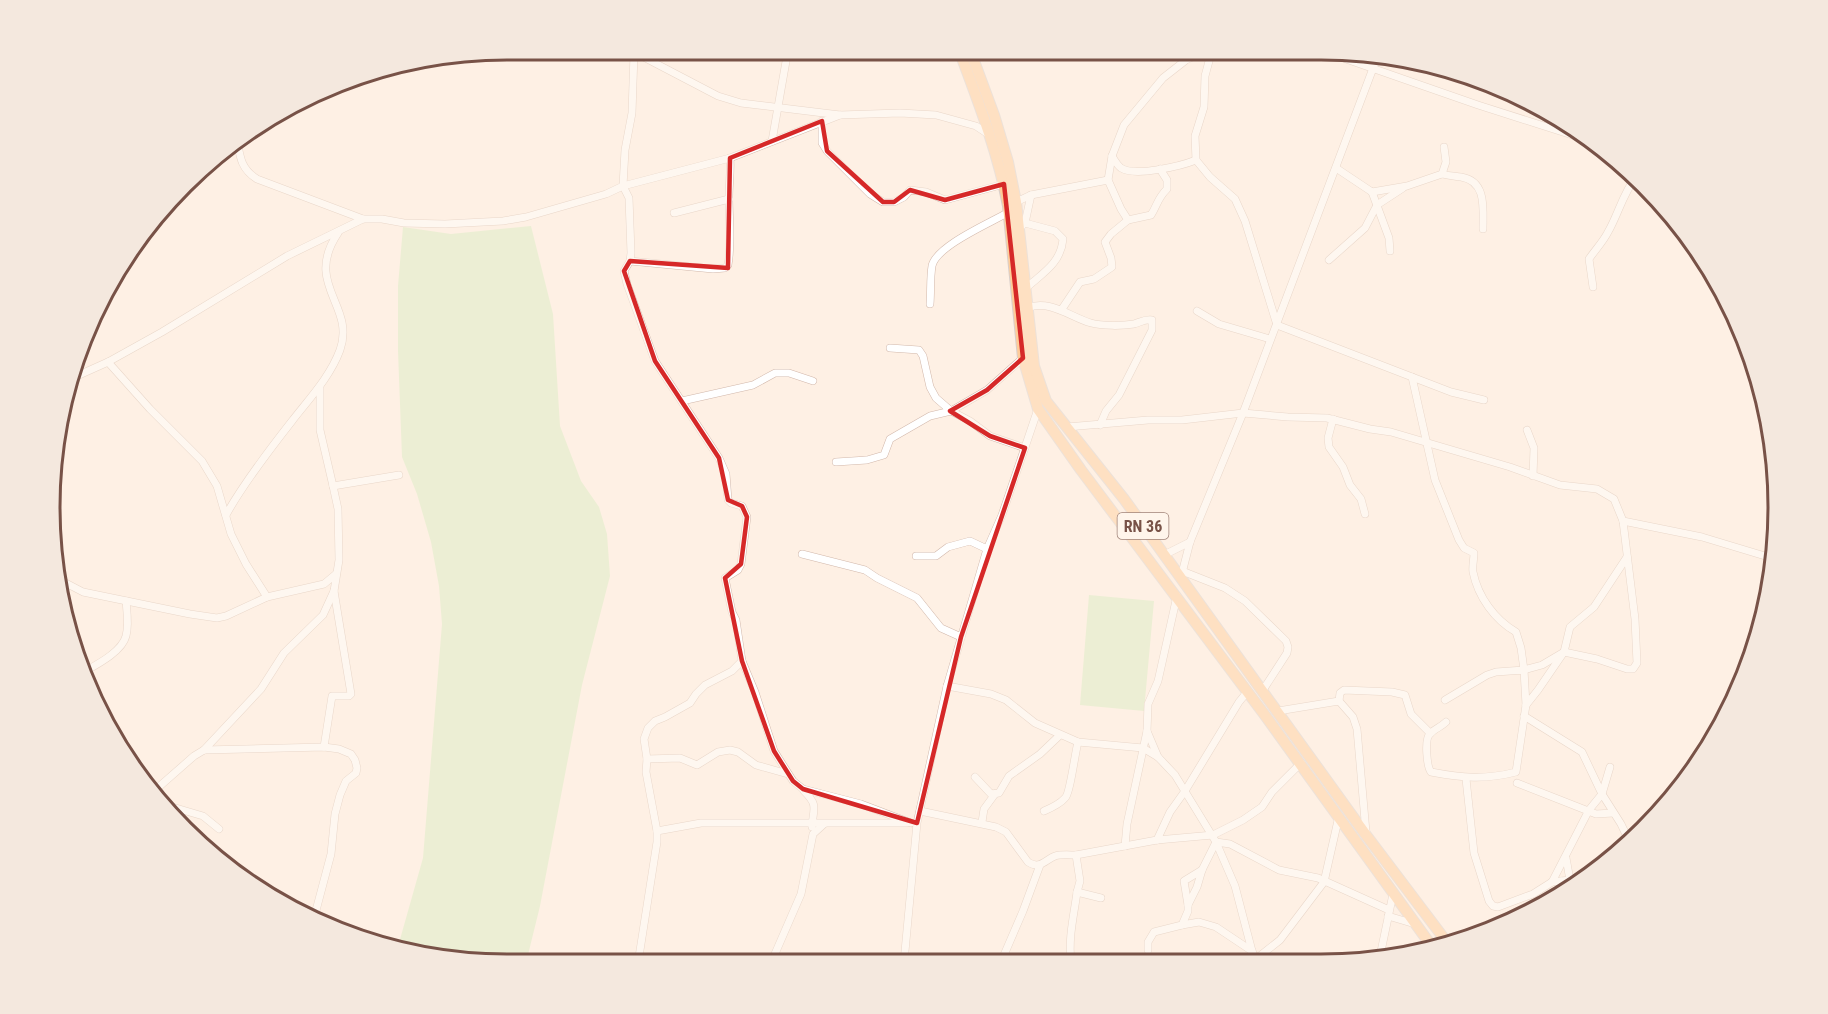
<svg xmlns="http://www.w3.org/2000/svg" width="1828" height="1014" viewBox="0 0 1828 1014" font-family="'Roboto Condensed',sans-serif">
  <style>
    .green { fill: #d8ecc1 }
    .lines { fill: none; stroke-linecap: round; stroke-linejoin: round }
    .minor-casing { stroke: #d2b8ab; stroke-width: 8 }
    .primary-casing { stroke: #d9cfcb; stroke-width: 12 }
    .minor { stroke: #fff; stroke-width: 7 }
    .primary { stroke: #fc9; stroke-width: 10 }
    .marked { fill: none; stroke: #d62828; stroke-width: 4.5; stroke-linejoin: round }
    .labels { text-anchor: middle; stroke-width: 5; stroke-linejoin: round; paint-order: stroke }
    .shield { fill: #fff5eb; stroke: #a08378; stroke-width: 1.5 }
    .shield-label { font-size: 16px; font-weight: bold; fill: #785247 }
    .rim { fill: none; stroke: #785247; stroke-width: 3 }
  </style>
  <rect width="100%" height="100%" fill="#fef0e4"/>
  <g class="green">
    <path d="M 531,226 L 553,314 L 560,426 L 581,481 L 599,507 L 607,534 L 610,576 L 582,685 L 540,906 L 526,963 L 477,964 L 397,950 L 423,858 L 442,624 L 439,586 L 431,542 L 417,494 L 402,457 L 398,351 L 398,286 L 403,227 L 451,234 Z"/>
    <path d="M 1089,595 L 1154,601 L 1144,711 L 1080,705 Z"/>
  </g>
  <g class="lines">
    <defs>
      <g id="minor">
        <path d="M 630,50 L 718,96 L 741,103 L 840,115 L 900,113 L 936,115 L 976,126 L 988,134"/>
        <path d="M 1212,50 L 1205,76 L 1204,107 L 1195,136 L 1196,160 L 1210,177 L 1235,199 L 1245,221 L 1277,325 L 1451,392 L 1484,400"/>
        <path d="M 1320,50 L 1478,105 L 1594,142"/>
        <path d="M 634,53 L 632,113 L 625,150 L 623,186 L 629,198 L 631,253 L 630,261 L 624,271 L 627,284 L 655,361 L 719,458 L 726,474 L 728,500 L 731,503 L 742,506 L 747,517 L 741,564 L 738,570 L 725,578 L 732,612 L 736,620 L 742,661 L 755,692 L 774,751 L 793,781 L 803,789 L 861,804 L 911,823"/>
        <path d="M 822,121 L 822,143 L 827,151 L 870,194 L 883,202 L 894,202 L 904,197 L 910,190 L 926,192 L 945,200 L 1004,184"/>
        <path d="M 237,140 C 240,157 241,169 257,179 L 363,219"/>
        <path d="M 772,141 L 788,50"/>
        <path d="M 1112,156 C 1115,161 1117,165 1121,168 C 1135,177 1181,166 1196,160"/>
        <path d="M 1336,168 L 1372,192 L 1407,186 L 1442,174 L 1446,162 L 1444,147"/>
        <path d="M 1442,174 C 1449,176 1454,176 1461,177 C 1487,181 1483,209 1483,229"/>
        <path d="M 1108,180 L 1112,156 L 1124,125 L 1163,78 L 1186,60 L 1207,50"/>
        <path d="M 1372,192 L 1389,238 L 1390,251"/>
        <path d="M 1016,202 L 1031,195 L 1108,180 L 1121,209 L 1128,220 L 1151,215 C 1158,204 1157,199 1167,189 L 1167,180 L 1160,169"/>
        <path d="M 674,213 L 729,199"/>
        <path d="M 1023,225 L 1025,223 L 1031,195"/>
        <path d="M 1329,260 L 1365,228 L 1377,205 L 1403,188"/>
        <path d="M 630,261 L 713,269 L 725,268 L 728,265 C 732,242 729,220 729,197 C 729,184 731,171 730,158"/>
        <path d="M 1593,287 L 1589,259 C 1595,250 1603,242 1608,232 C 1618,215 1623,193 1636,177"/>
        <path d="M 1025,289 C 1041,274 1061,264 1063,239 L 1055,231 L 1025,223"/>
        <path d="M 930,304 C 931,292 930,278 932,266 C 936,246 990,223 1007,213 L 1007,209"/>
        <path d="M 1027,308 C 1050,299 1070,317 1091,323 C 1102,326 1122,326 1134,324 C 1141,322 1145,319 1152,320 L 1152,330 L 1119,395 L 1106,411 L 1100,425"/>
        <path d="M 1062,309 L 1080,282 L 1094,279 L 1112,267 L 1111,258 L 1105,242 L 1111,234 L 1128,220"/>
        <path d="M 1197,311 L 1219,324 L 1270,339"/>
        <path d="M 890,348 L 919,350 L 923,356 L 930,387 L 936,398 L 951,411 L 970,421 L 990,436 L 1025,448"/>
        <path d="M 108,362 L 150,409 L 202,461 L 217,486 L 231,534 L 246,564 L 267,597"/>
        <path d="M 1412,377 L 1435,480 L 1459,540 L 1464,548 L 1474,553 C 1474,559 1472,567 1473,572 C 1478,597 1495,620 1516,632 L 1521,648 L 1524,670 L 1542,665 L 1564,652 L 1570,627 L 1594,607 L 1627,557"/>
        <path d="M 70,379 L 108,362 L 162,332 L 287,256 L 363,219 L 382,219 L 404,223 L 445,224 L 503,221 L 526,217 L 606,194 L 623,186 L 730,158 L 840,115"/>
        <path d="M 320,388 L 320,430 L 333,486"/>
        <path d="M 682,401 L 753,385 L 775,373 L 789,373 L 813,381"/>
        <path d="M 1333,419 L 1328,438 L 1329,447 L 1343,467 L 1350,485 L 1361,499 L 1365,514"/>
        <path d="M 1067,427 L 1148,420 L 1182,420 L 1243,413 L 1288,417 L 1327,418 L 1370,429 L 1391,432 L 1510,467 L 1560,485 L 1597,489 L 1614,499 L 1623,521 L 1635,619 L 1637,663 L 1633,669 L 1627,669 L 1597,659 L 1564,652 L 1538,690 L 1526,705"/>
        <path d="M 1527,430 L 1534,448 L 1533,476"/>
        <path d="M 836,462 L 867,460 L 884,455 L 890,439 L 930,416 L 951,411 L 987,390 L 1023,358"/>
        <path d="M 226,515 C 243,484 270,449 292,421 C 309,399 330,377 340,350 C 356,305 303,285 338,233"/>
        <path d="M 1623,521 L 1702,537 L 1775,559"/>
        <path d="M 802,554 L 865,570 L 877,578 L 917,598 L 941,628 L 961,637"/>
        <path d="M 1164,555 L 1190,542"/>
        <path d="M 916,556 L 936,556 L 948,547 L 970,541 L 987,549"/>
        <path d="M 1182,571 L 1225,588 L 1245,601 L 1286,641 L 1288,647 L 1287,653 L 1263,690"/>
        <path d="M 1181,577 L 1190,542 L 1243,413 L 1378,55"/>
        <path d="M 60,580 L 83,592 L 190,614 L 217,618 L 226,616 L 267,597 L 324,584 L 336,574"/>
        <path d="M 82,673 C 96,665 122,652 126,636 C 129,625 127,612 126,601"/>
        <path d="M 947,686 L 991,694 L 1006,700 L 1035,723 L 1078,742 L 1143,748 L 1158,757"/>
        <path d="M 1445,700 L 1487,675 L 1496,672 L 1524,670 L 1526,705 L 1516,772 C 1485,780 1462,778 1431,772 C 1427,767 1424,739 1430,734 C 1434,729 1441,727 1446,722"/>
        <path d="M 1339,701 L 1340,693 L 1344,690 L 1392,692 L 1405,695 L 1411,714 L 1430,733"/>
        <path d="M 1278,711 L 1339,701 L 1353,717 L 1357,729 L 1366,832"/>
        <path d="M 1524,716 L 1582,752 L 1602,794 L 1621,824 L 1630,843"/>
        <path d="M 1147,731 L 1158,757 L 1175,775 L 1216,842 L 1235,886 L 1252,951 L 1256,961"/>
        <path d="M 324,747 L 332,696 L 349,696 L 351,694 L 334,591"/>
        <path d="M 204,750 L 261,689 L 284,653 L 323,615 L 334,591 L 339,560 L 338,509 L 333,486 L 399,475"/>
        <path d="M 647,759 L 680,758 L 697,765 L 718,752 L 730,750 L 738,752 L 756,765 L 788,774"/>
        <path d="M 975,777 L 991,794 L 999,793 L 1009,776 L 1040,754 L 1060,735"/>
        <path d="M 1466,779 L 1474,853 L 1489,901 L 1493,906 L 1498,907 L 1533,894 L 1552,882 L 1589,810 L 1602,794 L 1610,767"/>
        <path d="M 1517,783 L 1596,814 L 1613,813"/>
        <path d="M 804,791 C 819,806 813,808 812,827"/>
        <path d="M 153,792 L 194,756 L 204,750 L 324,747 L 339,749 L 351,754 L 355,760 L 357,768 L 356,773 L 346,781 L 340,795 L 335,814 L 331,854 L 314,918"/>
        <path d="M 159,803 L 203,816 L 219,829"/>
        <path d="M 920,811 L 996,827 L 1006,832 L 1028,862 C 1040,870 1045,860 1055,856 C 1061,854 1070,855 1076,855"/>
        <path d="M 1044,811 C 1051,808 1060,804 1065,798 C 1070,794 1075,753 1078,742"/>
        <path d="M 982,822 L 984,809 L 995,794"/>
        <path d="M 657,831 L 646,772 L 647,759 L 644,739 L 648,728 L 655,721 L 665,717 L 690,703 L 696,694 L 705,685 L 732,671 L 742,661"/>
        <path d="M 1157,840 L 1170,812 L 1185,791 L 1239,702 L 1248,691"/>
        <path d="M 1125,846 L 1127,824 L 1147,731 L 1148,704 L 1158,681 L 1177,596"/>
        <path d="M 1566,858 L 1570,880"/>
        <path d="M 1552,882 L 1570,880 L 1582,882"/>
        <path d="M 1559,895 L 1561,881"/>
        <path d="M 1101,898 L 1077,892 L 1080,881 L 1076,855 L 1157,840 L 1213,835 L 1243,820 L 1262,807 L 1272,792 L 1301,763"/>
        <path d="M 1188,905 L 1184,881 L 1202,870"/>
        <path d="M 1388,916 L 1415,924"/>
        <path d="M 1182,925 L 1199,922 L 1216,927 L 1252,951"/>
        <path d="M 1148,950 L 1148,942 L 1154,932 L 1182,925 L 1188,911 L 1188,905 L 1197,887 L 1202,870 L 1216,842 L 1230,844 L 1279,870 L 1318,878 L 1389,910"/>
        <path d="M 1256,959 L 1280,940 L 1324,882 L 1339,816"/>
        <path d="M 1379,961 L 1393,894"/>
        <path d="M 904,962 L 917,823 L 947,686 L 987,549 L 1002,515 L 1038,409"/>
        <path d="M 1001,962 L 1023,911 L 1040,865"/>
        <path d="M 1071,962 C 1068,938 1074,915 1077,892"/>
        <path d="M 638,963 L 657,842 L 657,831 L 701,823 L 907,823"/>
        <path d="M 771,963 L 801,894 L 813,834 L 824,824"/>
      </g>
      <g id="primary">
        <path d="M 959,50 C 978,101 998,152 1008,206 L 1023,358 L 1038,409 L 1081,470 L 1264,714 L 1433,948"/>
        <path d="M 970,50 L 994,115 L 1008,162 L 1016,202 L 1034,366 L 1046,401 L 1124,499 L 1366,835 L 1449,945"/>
      </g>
    </defs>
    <use href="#minor" class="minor-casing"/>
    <use href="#primary" class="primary-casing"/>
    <use href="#minor" class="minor"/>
    <use href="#primary" class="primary"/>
  </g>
  <path d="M0 0H1828V1014H0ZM 822,121 L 827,151 L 883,202 L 894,202 L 910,190 L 945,200 L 1004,184 L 1023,358 L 987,390 L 950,411 L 990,436 L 1025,448 L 961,637 L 917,823 L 803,789 L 793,781 L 774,751 L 742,661 L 725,578 L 741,564 L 747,517 L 742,506 L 728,500 L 719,458 L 655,361 L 624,271 L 630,261 L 728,268 L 730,158 Z" fill="#fef0e4" fill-opacity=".55" fill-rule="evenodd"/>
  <path class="marked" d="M 822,121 L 827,151 L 883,202 L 894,202 L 910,190 L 945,200 L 1004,184 L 1023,358 L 987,390 L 950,411 L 990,436 L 1025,448 L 961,637 L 917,823 L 803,789 L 793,781 L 774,751 L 742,661 L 725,578 L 741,564 L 747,517 L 742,506 L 728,500 L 719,458 L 655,361 L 624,271 L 630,261 L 728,268 L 730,158 Z"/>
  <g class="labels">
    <rect class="shield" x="1117.5" y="513" width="51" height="26" rx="4.5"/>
    <g class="shield-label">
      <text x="1143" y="532">RN 36</text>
    </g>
  </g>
  <path d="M0 0H1828V1014H0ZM507 60H1321A447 447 0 0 1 1768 507V507A447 447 0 0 1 1321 954H507A447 447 0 0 1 60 507V507A447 447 0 0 1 507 60Z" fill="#f4e8de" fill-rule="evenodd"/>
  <path class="rim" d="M507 60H1321A447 447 0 0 1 1768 507V507A447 447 0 0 1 1321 954H507A447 447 0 0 1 60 507V507A447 447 0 0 1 507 60Z"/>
</svg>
